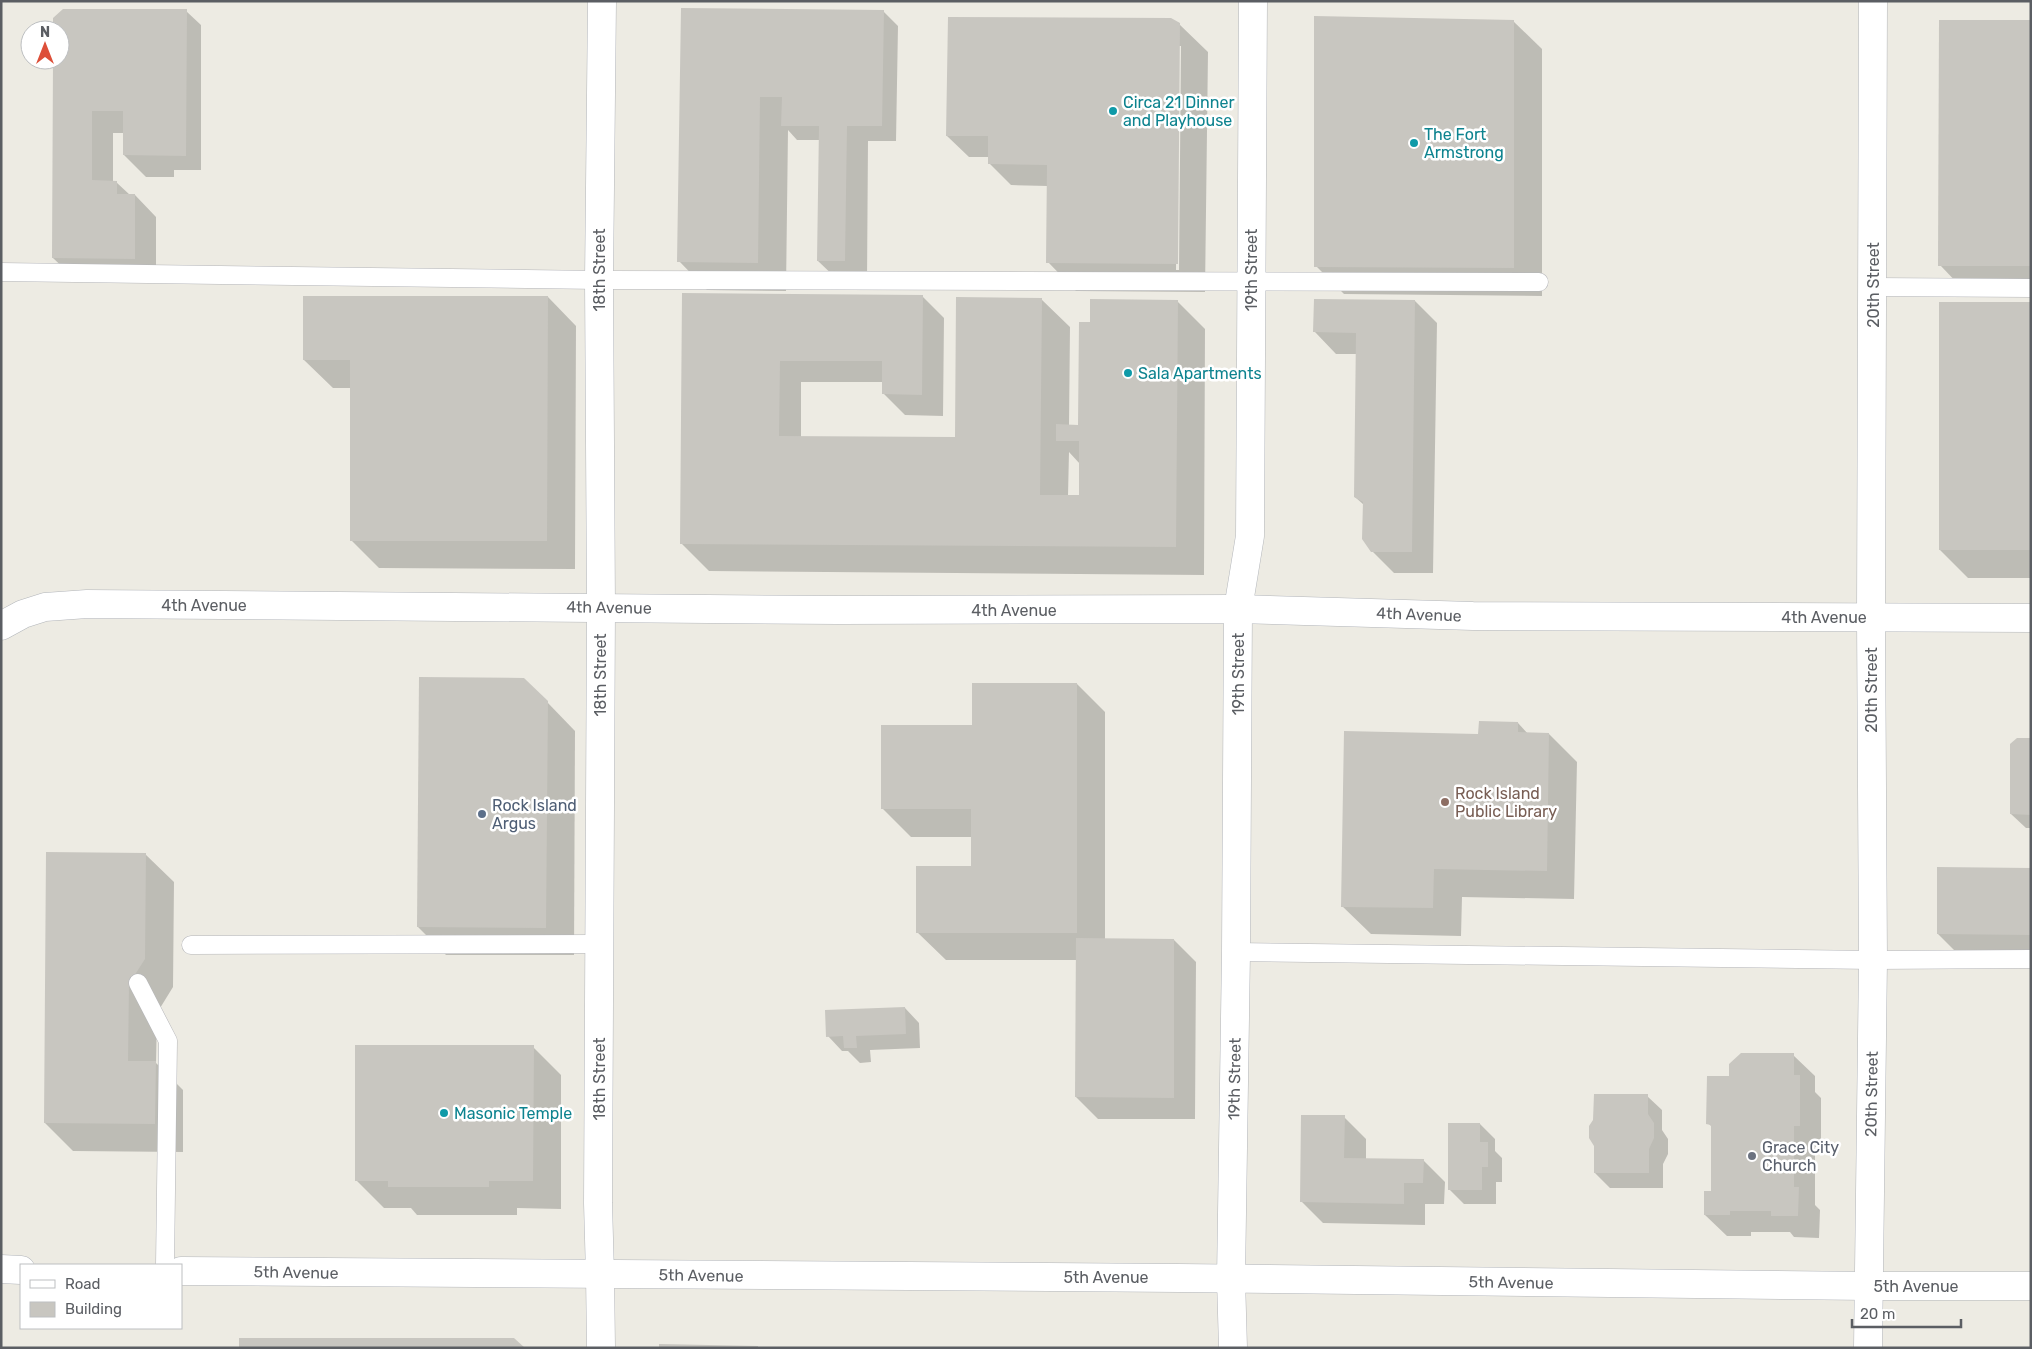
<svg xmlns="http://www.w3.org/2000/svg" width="2032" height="1349" viewBox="0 0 2032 1349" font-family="Rubik,sans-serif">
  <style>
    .shadow { fill: #0003; fill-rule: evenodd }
    .building { fill: #c8c6c0 }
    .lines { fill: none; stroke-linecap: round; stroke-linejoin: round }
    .lane-casing { stroke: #b4b5b9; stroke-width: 19 }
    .street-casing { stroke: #b4b5b9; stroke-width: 29 }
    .secondary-casing { stroke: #b2b5ba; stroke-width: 29 }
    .lane { stroke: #fff; stroke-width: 18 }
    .street { stroke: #fff; stroke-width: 28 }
    .secondary { stroke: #fff; stroke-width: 28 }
    .culture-dot { fill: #0f9aa8; stroke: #fff; stroke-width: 2 }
    .education-dot { fill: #8d6e63; stroke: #fff; stroke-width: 2 }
    .service-dot { fill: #5c6f8a; stroke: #fff; stroke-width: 2 }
    .worship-dot { fill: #6b7280; stroke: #fff; stroke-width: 2 }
    .labels { text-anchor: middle; stroke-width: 5; stroke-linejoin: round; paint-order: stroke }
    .culture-label { font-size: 16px; fill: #0d838f; stroke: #fff; text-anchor: start }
    .street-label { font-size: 16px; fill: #5b5e63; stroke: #fff }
    .education-label { font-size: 16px; fill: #785e54; stroke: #fff; text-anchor: start }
    .service-label { font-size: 16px; fill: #4e5e75; stroke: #fff; text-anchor: start }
    .worship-label { font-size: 16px; fill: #5b616d; stroke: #fff; text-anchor: start }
  </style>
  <rect width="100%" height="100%" fill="#edebe3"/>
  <g class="shadow">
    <path d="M 682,9 L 883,11 L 898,26 L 896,141 L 868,141 L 867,282 L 840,282 L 818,261 L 820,140 L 797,140 L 788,130 L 786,291 L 707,290 L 679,261 Z"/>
    <path d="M 186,11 L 201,25 L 201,170 L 174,170 L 174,177 L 146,177 L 124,155 L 124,133 L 113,133 L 113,182 L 116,182 L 130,195 L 135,195 L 156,217 L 156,280 L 75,279 L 53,258 L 54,60 L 60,60 L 60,30 L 54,30 Z"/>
    <path d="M 1513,21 L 1542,49 L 1542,296 L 1344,294 L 1316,266 Z"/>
    <path d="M 2031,21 L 2031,287 L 1961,287 L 1940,265 Z"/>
    <path d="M 1179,24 L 1208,52 L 1205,292 L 1076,291 L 1048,262 L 1048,186 L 1011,185 L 989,163 L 989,157 L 969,157 L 947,136 ZM 1178,46 L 1181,46 L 1179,270 L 1176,270 Z"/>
    <path d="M 683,294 L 922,296 L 944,318 L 943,416 L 905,415 L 883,393 L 883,382 L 801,382 L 801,437 L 956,439 L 1041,299 L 1070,327 L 1069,426 L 1079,426 L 1091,323 L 1177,301 L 1205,329 L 1204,575 L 709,571 L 681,543 ZM 1069,452 L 1080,464 L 1080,496 L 1068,496 Z"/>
    <path d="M 548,297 L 576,326 L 575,569 L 379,568 L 351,540 L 351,388 L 333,388 L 304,360 Z"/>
    <path d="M 1415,301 L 1437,323 L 1433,573 L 1394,573 L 1372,551 L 1364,505 L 1355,497 L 1357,354 L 1336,354 L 1315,332 Z"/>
    <path d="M 2031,303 L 2031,578 L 1968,578 L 1940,550 Z"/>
    <path d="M 1077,684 L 1105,712 L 1105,939 L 1174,940 L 1196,962 L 1195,1119 L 1098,1119 L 1076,1097 L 1077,960 L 946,960 L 917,932 L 972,867 L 972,837 L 911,837 L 883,809 L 973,727 Z"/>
    <path d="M 547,702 L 575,731 L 574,955 L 446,955 L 418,927 Z"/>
    <path d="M 1518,723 L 1528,734 L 1549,734 L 1577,762 L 1574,899 L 1462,897 L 1461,936 L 1371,934 L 1342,906 L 1479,735 Z"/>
    <path d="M 2031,739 L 2031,828 L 2026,828 L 2011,814 Z"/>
    <path d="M 145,854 L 174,882 L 173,987 L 157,1013 L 156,1063 L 183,1090 L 183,1152 L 73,1151 L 45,1123 Z"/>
    <path d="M 2031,869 L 2031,956 L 1960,956 L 1938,934 Z"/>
    <path d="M 905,1008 L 919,1023 L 920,1048 L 870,1050 L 871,1062 L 860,1063 L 848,1051 L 842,1051 L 828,1036 Z"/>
    <path d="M 533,1047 L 561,1075 L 561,1209 L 517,1208 L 517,1215 L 417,1215 L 411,1208 L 384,1208 L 356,1180 Z"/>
    <path d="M 1793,1055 L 1815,1076 L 1815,1092 L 1821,1098 L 1821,1147 L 1815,1147 L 1815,1205 L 1820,1210 L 1819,1238 L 1794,1237 L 1790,1232 L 1751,1232 L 1751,1236 L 1727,1236 L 1705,1215 L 1712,1192 L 1713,1128 L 1708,1123 L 1730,1077 Z"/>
    <path d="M 1647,1096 L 1662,1110 L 1662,1130 L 1668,1139 L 1668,1154 L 1663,1164 L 1663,1188 L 1610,1188 L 1595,1173 Z"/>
    <path d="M 1344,1117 L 1366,1139 L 1366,1159 L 1423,1160 L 1445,1182 L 1444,1204 L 1425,1204 L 1425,1225 L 1323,1223 L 1301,1201 Z"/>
    <path d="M 1480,1124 L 1495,1139 L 1495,1151 L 1502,1158 L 1502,1182 L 1496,1182 L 1496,1204 L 1464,1204 L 1449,1189 Z"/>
  </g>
  <g class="building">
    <path d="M 681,8 L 884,10 L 882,126 L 847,126 L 845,261 L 817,261 L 819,126 L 781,126 L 782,97 L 760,97 L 758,263 L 677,262 Z"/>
    <path d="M 63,9 L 187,9 L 186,156 L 123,155 L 123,111 L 92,111 L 92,180 L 117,181 L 117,194 L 135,194 L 135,259 L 52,258 L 53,60 L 60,60 L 60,30 L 53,30 L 53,18 Z"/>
    <path d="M 1314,16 L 1514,20 L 1514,268 L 1314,267 Z"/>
    <path d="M 948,17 L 1171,18 L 1180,23 L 1178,264 L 1046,263 L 1047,165 L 988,164 L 988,136 L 946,136 Z"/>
    <path d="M 1939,20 L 2031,20 L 2031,266 L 1938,266 Z"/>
    <path d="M 682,293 L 923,295 L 922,395 L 882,394 L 882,361 L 780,361 L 779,436 L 955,437 L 956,297 L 1042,298 L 1040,495 L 1079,495 L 1079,441 L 1056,441 L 1056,424 L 1078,425 L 1079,322 L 1090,322 L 1090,299 L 1178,300 L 1176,547 L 680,544 Z"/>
    <path d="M 303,296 L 548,296 L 547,541 L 350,541 L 350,360 L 303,360 Z"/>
    <path d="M 1314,299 L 1415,300 L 1412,552 L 1371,552 L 1362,539 L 1363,502 L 1354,497 L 1356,333 L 1313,332 Z"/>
    <rect x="1939" y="302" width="92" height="248"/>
    <path d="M 419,677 L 524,678 L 548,701 L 546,928 L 417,927 Z"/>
    <path d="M 972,683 L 1077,683 L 1077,933 L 916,933 L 916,866 L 971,866 L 971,809 L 881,809 L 881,725 L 972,725 Z"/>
    <path d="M 1479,721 L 1518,722 L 1518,732 L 1549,733 L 1547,871 L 1434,869 L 1433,908 L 1341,907 L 1344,731 L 1478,734 Z"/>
    <path d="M 2017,738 L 2031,738 L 2031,815 L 2010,814 L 2010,744 Z"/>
    <path d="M 46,852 L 146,853 L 145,959 L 129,984 L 128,1061 L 156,1061 L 155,1124 L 44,1123 Z"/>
    <path d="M 1937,867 L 2031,868 L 2031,935 L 1937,934 Z"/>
    <path d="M 1076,938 L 1174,939 L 1174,1098 L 1075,1097 Z"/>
    <path d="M 905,1007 L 906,1034 L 856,1036 L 857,1048 L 844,1048 L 843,1036 L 826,1037 L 825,1010 Z"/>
    <path d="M 355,1045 L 534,1045 L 533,1181 L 489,1181 L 489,1187 L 388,1187 L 388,1181 L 355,1181 Z"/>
    <path d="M 1741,1053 L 1794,1053 L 1794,1075 L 1800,1075 L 1800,1126 L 1794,1126 L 1794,1187 L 1799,1187 L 1798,1216 L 1771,1216 L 1771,1211 L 1730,1211 L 1730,1215 L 1704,1215 L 1704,1191 L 1711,1191 L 1711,1125 L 1706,1124 L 1707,1076 L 1729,1076 L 1729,1064 Z"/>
    <path d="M 1594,1094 L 1648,1094 L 1648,1114 L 1654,1123 L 1654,1138 L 1649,1149 L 1649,1173 L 1594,1173 L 1594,1146 L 1589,1138 L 1589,1126 L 1593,1120 Z"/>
    <path d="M 1301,1115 L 1345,1115 L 1344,1158 L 1424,1159 L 1423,1183 L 1404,1183 L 1404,1204 L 1300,1202 Z"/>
    <path d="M 1448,1123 L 1480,1123 L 1480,1142 L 1488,1142 L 1488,1167 L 1482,1167 L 1482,1190 L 1448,1190 Z"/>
    <path d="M 239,1338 L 514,1338 L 525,1348 L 239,1348 Z"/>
    <path d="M 659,1344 L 758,1346 L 758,1348 L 659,1348 Z"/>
  </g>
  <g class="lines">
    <defs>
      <g id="lane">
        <path d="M 1,272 L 599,280 L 1539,282"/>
        <path d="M 1873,287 L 2031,288"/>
        <path d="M 191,945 L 598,944"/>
        <path d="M 1236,952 L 1873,960 L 2031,959"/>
        <path d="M 138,983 L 168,1041 L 165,1265"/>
      </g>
      <g id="street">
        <path d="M 600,1274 L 601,1348"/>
        <path d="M 1231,1279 L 1233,1348"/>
      </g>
      <g id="secondary">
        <path d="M 1,626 L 23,614 L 45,607 L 87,604 L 838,610 L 1238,609 L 1473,616 L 2031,618"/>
        <path d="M 1,1269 L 21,1270"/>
        <path d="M 181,1271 L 1179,1278 L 1868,1286 L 2031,1286"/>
        <path d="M 600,1274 L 598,1203 L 601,607 L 599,280 L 602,1"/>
        <path d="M 1231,1279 L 1236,952 L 1238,609 L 1250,536 L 1253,1"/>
        <path d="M 1868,1348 L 1873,960 L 1871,617 L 1873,1"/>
      </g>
    </defs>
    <use href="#lane" class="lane-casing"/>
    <use href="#street" class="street-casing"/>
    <use href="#secondary" class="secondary-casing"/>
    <use href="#lane" class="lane"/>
    <use href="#street" class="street"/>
    <use href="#secondary" class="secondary"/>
  </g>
  <g class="culture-dot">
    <circle cx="1113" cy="111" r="5"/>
    <circle cx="1414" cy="143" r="5"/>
    <circle cx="1128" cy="373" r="5"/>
    <circle cx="444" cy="1113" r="5"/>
  </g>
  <circle class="education-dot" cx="1445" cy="802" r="5"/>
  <circle class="service-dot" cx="482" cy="814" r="5"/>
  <circle class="worship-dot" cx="1752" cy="1156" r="5"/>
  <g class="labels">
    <g class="culture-label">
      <text x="1123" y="108">Circa 21 Dinner<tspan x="1123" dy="18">and Playhouse</tspan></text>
      <text x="1424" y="140">The Fort<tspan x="1424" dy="18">Armstrong</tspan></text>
      <text x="1138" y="379">Sala Apartments</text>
      <text x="454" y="1119">Masonic Temple</text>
    </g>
    <g class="street-label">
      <text transform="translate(599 270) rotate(-90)" y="6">18th Street</text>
      <text transform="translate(1251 270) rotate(-90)" y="6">19th Street</text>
      <text transform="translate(1873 285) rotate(-90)" y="6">20th Street</text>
      <text x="204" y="611">4th Avenue</text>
      <text transform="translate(609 607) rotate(1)" y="6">4th Avenue</text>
      <text x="1014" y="616">4th Avenue</text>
      <text transform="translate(1419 614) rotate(2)" y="6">4th Avenue</text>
      <text x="1824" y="623">4th Avenue</text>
      <text transform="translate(1238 674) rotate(-90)" y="6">19th Street</text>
      <text transform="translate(600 675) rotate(-90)" y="6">18th Street</text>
      <text transform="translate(1871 690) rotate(-90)" y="6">20th Street</text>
      <text transform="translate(599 1079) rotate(-90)" y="6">18th Street</text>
      <text transform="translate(1234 1079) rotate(-89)" y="6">19th Street</text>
      <text transform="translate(1871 1094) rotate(-89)" y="6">20th Street</text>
      <text transform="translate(296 1272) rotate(1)" y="6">5th Avenue</text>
      <text transform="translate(701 1275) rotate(1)" y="6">5th Avenue</text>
      <text x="1106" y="1283">5th Avenue</text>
      <text transform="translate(1511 1282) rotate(1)" y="6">5th Avenue</text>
      <text x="1916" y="1292">5th Avenue</text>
    </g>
    <g class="education-label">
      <text x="1455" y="799">Rock Island<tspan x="1455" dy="18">Public Library</tspan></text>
    </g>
    <g class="service-label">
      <text x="492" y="811">Rock Island<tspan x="492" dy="18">Argus</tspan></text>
    </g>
    <g class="worship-label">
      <text x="1762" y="1153">Grace City<tspan x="1762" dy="18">Church</tspan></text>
    </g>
  </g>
  <rect width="2032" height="1349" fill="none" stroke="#5b5e63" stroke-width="5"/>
  <rect x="20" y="1264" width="162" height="65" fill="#ffffff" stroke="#bdbfc1"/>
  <rect x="30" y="1280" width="25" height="8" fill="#ffffff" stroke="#bdbfc1"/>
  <text x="65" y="1289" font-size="15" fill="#5b5e63">Road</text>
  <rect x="30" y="1302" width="25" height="15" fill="#c8c6c0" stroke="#bdbfc1"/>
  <text x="65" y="1314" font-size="15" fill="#5b5e63">Building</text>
  <g transform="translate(45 45)"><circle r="24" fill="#ffffff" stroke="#bdbfc1"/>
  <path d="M0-4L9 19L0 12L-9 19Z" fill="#dd4f39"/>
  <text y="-8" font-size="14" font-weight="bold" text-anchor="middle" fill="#5b5e63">N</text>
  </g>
  <path d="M1852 1319v8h109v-8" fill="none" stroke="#5b5e63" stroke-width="2.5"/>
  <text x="1860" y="1319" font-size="15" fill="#5b5e63" stroke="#ffffff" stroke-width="4" paint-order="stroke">20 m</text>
</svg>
